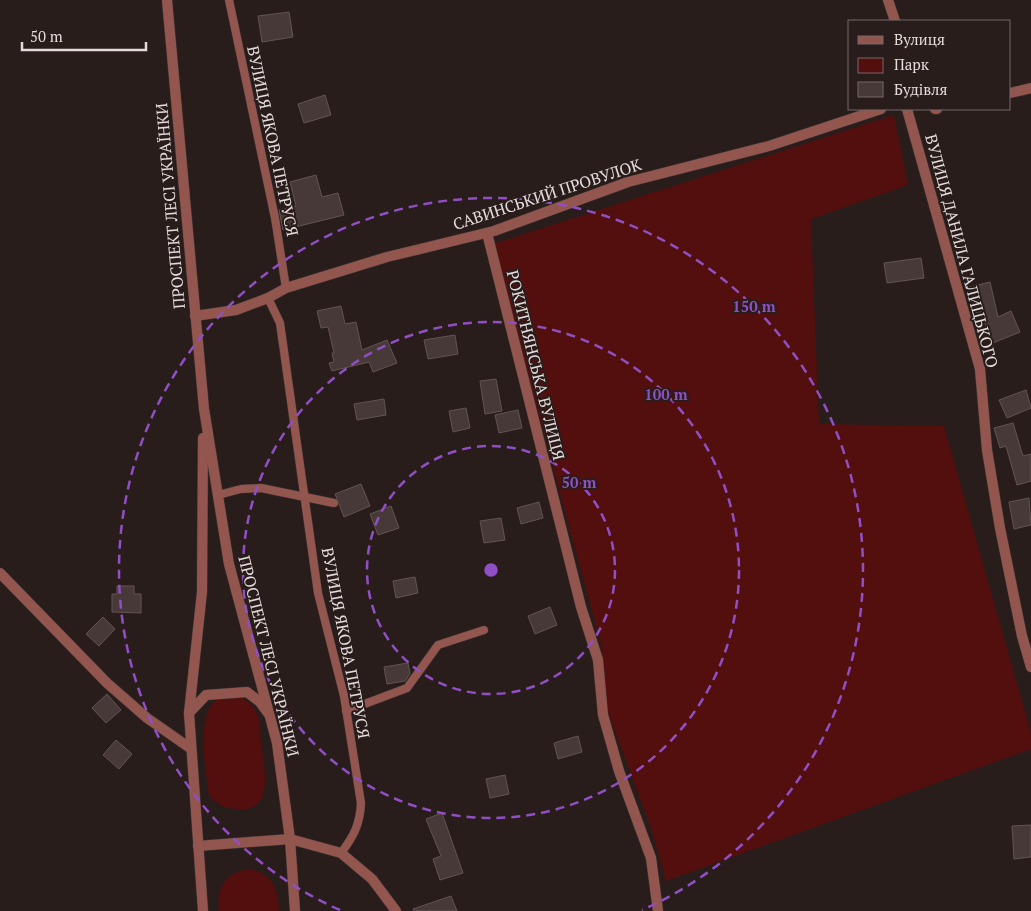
<svg xmlns="http://www.w3.org/2000/svg" width="1031" height="911" viewBox="0 0 1031 911" font-family="'PT Serif',serif">
  <style>
    .green { fill: #520f0e }
    .building { fill: #463937; stroke: #625452 }
    .lines { fill: none; stroke-linecap: round; stroke-linejoin: round }
    .service-casing { stroke: #433837; stroke-width: 9 }
    .minor-casing { stroke: #433837; stroke-width: 11 }
    .tertiary-casing { stroke: #433837; stroke-width: 11 }
    .service { stroke: #92564f; stroke-width: 8 }
    .minor { stroke: #92564f; stroke-width: 10 }
    .tertiary { stroke: #92564f; stroke-width: 10 }
    .ring { fill: none; stroke: #904fc5; stroke-width: 2.5; stroke-dasharray: 9 6 }
    .labels { text-anchor: middle; stroke-width: 4; stroke-linejoin: round; paint-order: stroke }
    .street-label { font-size: 16px; fill: #e4dcdb; stroke: #291d1c }
    .centre { fill: #904fc5; stroke: #291d1c; stroke-width: 2.5 }
    .ring-label { font-size: 15px; text-anchor: middle; font-weight: bold; fill: #904fc5; stroke: #291d1c; stroke-width: 4; stroke-linejoin: round; paint-order: stroke }
  </style>
  <rect width="100%" height="100%" fill="#291d1c"/>
  <g class="green">
    <path d="M 894,115 L 908,185 L 811,219 L 819,424 L 944,426 L 1031,733 L 1031,749 L 666,881 L 652,831 L 608,712 L 602,648 L 493,244 Z"/>
    <path d="M 237,696 C 244,699 249,701 253,707 C 261,716 260,732 261,744 C 264,768 276,813 236,809 C 224,808 217,805 209,795 C 206,774 195,711 218,699 C 223,697 232,697 237,696 Z"/>
    <path d="M 250,869 C 273,874 278,889 279,911 L 219,911 C 216,887 225,872 250,869 Z"/>
  </g>
  <g class="building">
    <path d="M 289,12 L 293,37 L 262,42 L 258,16 Z"/>
    <path d="M 325,95 L 331,115 L 304,123 L 298,104 Z"/>
    <path d="M 316,175 L 322,197 L 338,193 L 344,215 L 283,230 L 279,210 L 296,206 L 290,182 Z"/>
    <path d="M 921,258 L 924,278 L 887,283 L 884,263 Z"/>
    <path d="M 990,282 L 998,317 L 1011,311 L 1020,332 L 993,343 L 981,314 L 977,315 L 970,287 Z"/>
    <path d="M 341,306 L 345,324 L 356,322 L 362,350 L 387,340 L 397,363 L 373,372 L 369,362 L 332,371 L 329,363 L 334,362 L 332,353 L 334,353 L 328,327 L 321,328 L 317,311 Z"/>
    <path d="M 455,335 L 458,354 L 428,359 L 424,340 Z"/>
    <path d="M 496,379 L 502,411 L 485,414 L 480,381 Z"/>
    <path d="M 1026,390 L 1031,408 L 1007,418 L 999,400 Z"/>
    <path d="M 384,399 L 386,415 L 357,420 L 354,404 Z"/>
    <path d="M 466,408 L 470,428 L 453,432 L 449,411 Z"/>
    <path d="M 518,410 L 522,428 L 499,433 L 495,415 Z"/>
    <path d="M 1013,423 L 1023,456 L 1031,454 L 1031,481 L 1017,485 L 1006,446 L 1000,448 L 994,428 Z"/>
    <path d="M 361,484 L 370,506 L 344,517 L 335,494 Z"/>
    <path d="M 1029,498 L 1031,525 L 1014,529 L 1009,502 Z"/>
    <path d="M 539,502 L 543,518 L 521,524 L 517,508 Z"/>
    <path d="M 391,506 L 399,528 L 378,535 L 370,514 Z"/>
    <path d="M 501,518 L 505,540 L 484,543 L 480,521 Z"/>
    <path d="M 415,577 L 418,593 L 396,598 L 393,581 Z"/>
    <path d="M 117,586 L 134,586 L 134,594 L 141,594 L 141,613 L 112,612 L 112,594 L 117,594 Z"/>
    <path d="M 550,607 L 557,625 L 535,634 L 528,616 Z"/>
    <path d="M 103,617 L 115,629 L 99,646 L 86,634 Z"/>
    <path d="M 408,663 L 410,674 L 405,681 L 387,684 L 384,667 Z"/>
    <path d="M 107,694 L 121,710 L 106,723 L 92,708 Z"/>
    <path d="M 578,736 L 582,752 L 558,759 L 554,743 Z"/>
    <path d="M 116,740 L 132,754 L 119,769 L 103,755 Z"/>
    <path d="M 505,775 L 509,794 L 490,798 L 486,779 Z"/>
    <path d="M 442,813 L 463,873 L 440,880 L 433,859 L 441,856 L 426,819 Z"/>
    <path d="M 1031,825 L 1031,857 L 1014,859 L 1012,826 Z"/>
    <path d="M 451,896 L 457,911 L 414,911 L 413,909 Z"/>
  </g>
  <g class="lines">
    <defs>
      <g id="service">
        <path d="M 229,0 L 275,218 L 286,288"/>
        <path d="M 268,298 L 280,323 L 318,593 L 344,696 L 361,803 C 360,824 354,836 341,853"/>
        <path d="M 218,495 L 241,489 L 261,488 L 334,503"/>
        <path d="M 346,711 L 407,688 L 438,645 L 484,630"/>
      </g>
      <g id="minor">
        <path d="M 888,0 L 895,21"/>
        <path d="M 1010,93 L 1031,88"/>
        <path d="M 907,109 L 980,369 L 987,450 L 1000,528 L 1022,636 L 1031,667"/>
        <path d="M 935,109 L 937,109"/>
        <path d="M 487,233 L 581,607 L 598,660 L 603,715 L 619,771 L 651,858 L 658,911"/>
        <path d="M 195,316 L 236,310 L 268,298 L 286,288 L 387,257 L 494,231 L 628,182 L 769,146 L 881,109"/>
        <path d="M 0,573 L 107,683 L 147,718 L 190,748"/>
        <path d="M 290,839 L 341,853 L 372,879 L 396,911"/>
      </g>
      <g id="tertiary">
        <path d="M 167,0 L 204,409 L 229,564 L 277,743 L 290,839 L 295,911"/>
        <path d="M 189,713 L 206,695 L 247,692 L 260,702 L 268,713"/>
        <path d="M 198,846 L 290,839"/>
        <path d="M 203,911 L 189,713 L 202,592 L 203,438"/>
      </g>
    </defs>
    <use href="#service" class="service-casing"/>
    <use href="#minor" class="minor-casing"/>
    <use href="#tertiary" class="tertiary-casing"/>
    <use href="#service" class="service"/>
    <use href="#minor" class="minor"/>
    <use href="#tertiary" class="tertiary"/>
  </g>
  <g class="ring">
    <circle cx="491" cy="570" r="124"/>
    <circle cx="491" cy="570" r="248"/>
    <path d="M340 910A372 372 0 1 1 642 910"/>
  </g>
  <g class="labels">
    <g class="street-label">
      <text transform="translate(273 141) rotate(78)" y="6">ВУЛИЦЯ ЯКОВА ПЕТРУСЯ</text>
      <text transform="translate(547 194) rotate(-18)" y="6">САВИНСЬКИЙ ПРОВУЛОК</text>
      <text transform="translate(170 206) rotate(-95)" y="6">ПРОСПЕКТ ЛЕСІ УКРАЇНКИ</text>
      <text transform="translate(962 251) rotate(75)" y="6">ВУЛИЦЯ ДАНИЛА ГАЛИЦЬКОГО</text>
      <text transform="translate(536 365) rotate(76)" y="6">РОКИТНЯНСЬКА ВУЛИЦЯ</text>
      <text transform="translate(346 643) rotate(79)" y="6">ВУЛИЦЯ ЯКОВА ПЕТРУСЯ</text>
      <text transform="translate(269 656) rotate(76)" y="6">ПРОСПЕКТ ЛЕСІ УКРАЇНКИ</text>
    </g>
  </g>
  <circle cx="491" cy="570" r="8" class="centre"/>
  <g class="ring-label">
    <text x="754" y="312">150 m</text>
    <text x="666" y="400">100 m</text>
    <text x="579" y="488">50 m</text>
  </g>
  <rect x="848" y="20" width="162" height="90" fill="#291d1c" stroke="#746968"/>
  <rect x="858" y="36" width="25" height="8" fill="#92564f" stroke="#746968"/>
  <text x="894" y="45" font-size="15" fill="#e4dcdb">Вулиця</text>
  <rect x="858" y="58" width="25" height="15" fill="#520f0e" stroke="#746968"/>
  <text x="894" y="70" font-size="15" fill="#e4dcdb">Парк</text>
  <rect x="858" y="82" width="25" height="15" fill="#463937" stroke="#746968"/>
  <text x="894" y="95" font-size="15" fill="#e4dcdb">Будівля</text>
  <path d="M22 42v8h124v-8" fill="none" stroke="#e4dcdb" stroke-width="2.5"/>
  <text x="30" y="42" font-size="15" fill="#e4dcdb" stroke="#291d1c" stroke-width="4" paint-order="stroke">50 m</text>
</svg>
